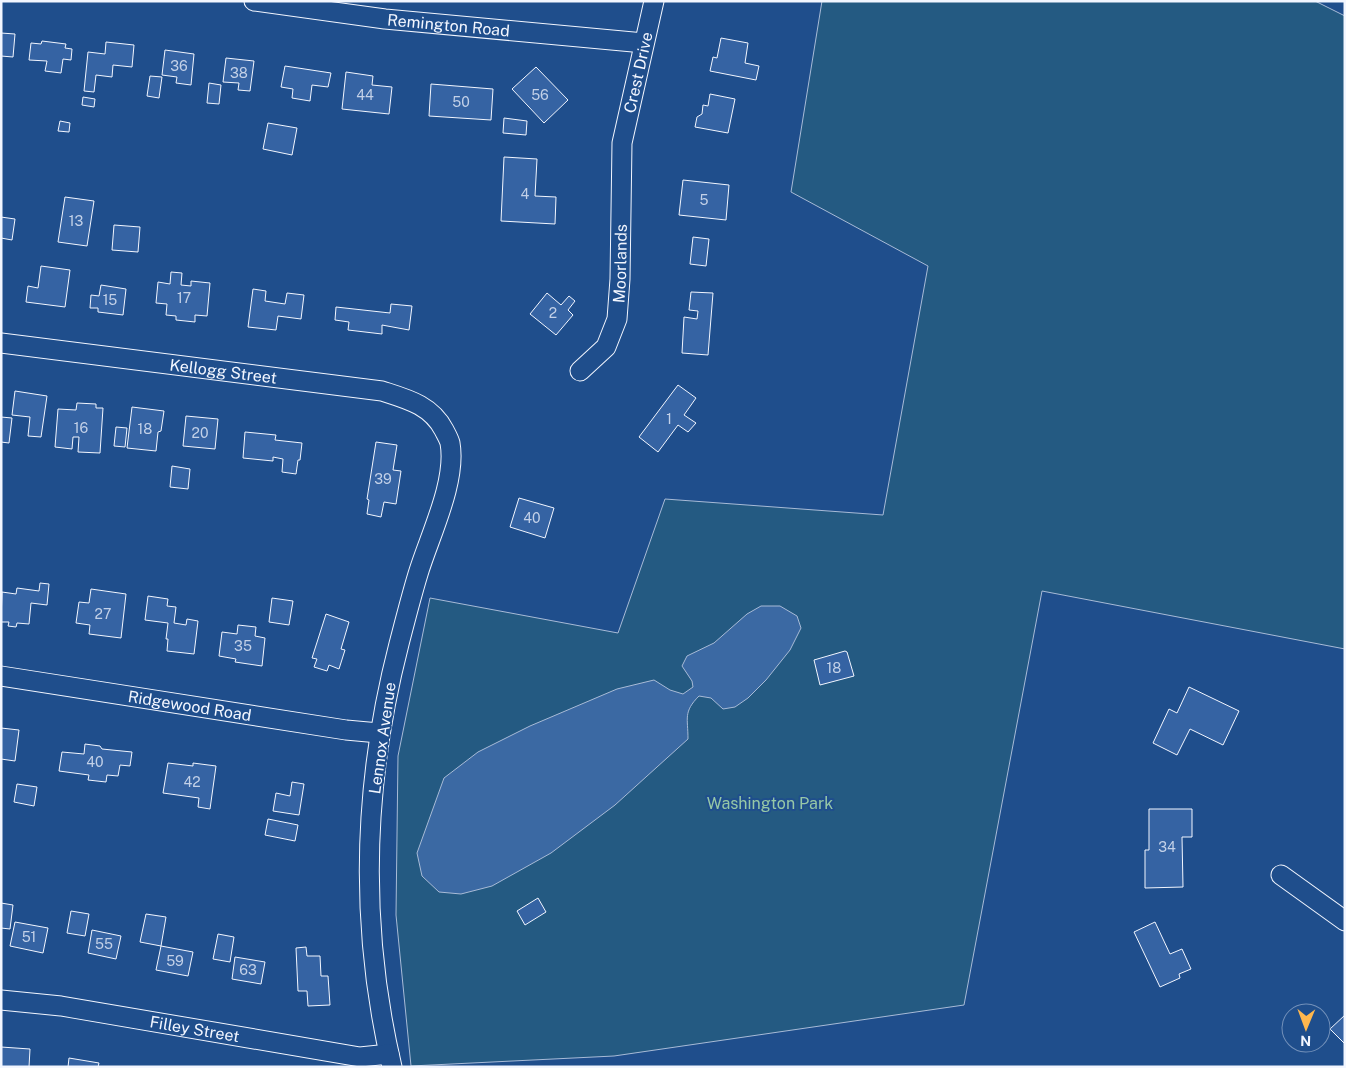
<svg xmlns="http://www.w3.org/2000/svg" width="1346" height="1068" viewBox="0 0 1346 1068" font-family="'Public Sans',sans-serif">
  <style>
    .green { fill: #245a82; stroke: #a8bbd7 }
    .water { fill: #3b69a3; stroke: #a8bbd7 }
    .building { fill: #3563a3; stroke: #f2f6ff }
    .lines { fill: none; stroke-linecap: round; stroke-linejoin: round }
    .minor-casing { stroke: #f2f6ff; stroke-width: 21 }
    .minor { stroke: #1f4e8c; stroke-width: 19 }
    .labels { text-anchor: middle; stroke-width: 4; stroke-linejoin: round; paint-order: stroke }
    .number-label { font-size: 14px; fill: #c3d1e8 }
    .street-label { font-size: 16px; fill: #f2f6ff; stroke: #1f4e8c }
    .park-label { font-size: 16px; fill: #97c8a6; stroke: #1f4e8c }
  </style>
  <rect width="100%" height="100%" fill="#1f4e8c"/>
  <path class="green" d="M 822,1 L 1315,1 L 1345,16 L 1345,649 L 1042,591 L 964,1005 L 614,1056 L 411,1066 L 396,915 L 398,756 L 430,598 L 618,633 L 665,499 L 883,515 L 928,266 L 791,192 Z"/>
  <path class="water" d="M 761,606 L 780,606 L 797,616 L 801,628 L 790,650 L 766,680 L 748,698 L 735,707 L 723,709 L 711,698 L 699,696 C 683,712 688,718 688,739 L 615,805 L 551,853 L 492,886 L 461,894 L 439,892 L 422,876 L 417,853 L 444,778 L 478,752 L 530,726 L 617,689 L 654,680 L 670,690 L 683,694 L 693,687 L 692,681 L 682,666 L 687,656 L 714,643 L 747,614 Z"/>
  <g class="building">
    <path d="M 1,33 L 15,34 L 13,57 L 1,56 Z"/>
    <path d="M 721,38 L 748,43 L 745,63 L 759,66 L 756,80 L 710,71 L 713,57 L 717,58 Z"/>
    <path d="M 42,41 L 66,44 L 65,48 L 72,49 L 71,60 L 63,59 L 61,73 L 45,71 L 47,61 L 29,60 L 31,43 L 41,44 Z"/>
    <path d="M 106,42 L 134,45 L 132,67 L 113,65 L 112,77 L 96,75 L 94,92 L 84,91 L 88,52 L 105,54 Z"/>
    <path d="M 165,50 L 194,54 L 191,85 L 176,83 L 177,77 L 162,75 Z"/>
    <path d="M 226,58 L 254,61 L 250,91 L 238,90 L 239,83 L 223,82 Z"/>
    <path d="M 285,66 L 331,73 L 328,87 L 312,85 L 310,101 L 292,98 L 293,89 L 281,87 Z"/>
    <path d="M 536,67 L 568,100 L 544,123 L 512,89 Z"/>
    <path d="M 346,72 L 373,76 L 372,85 L 392,87 L 389,114 L 342,109 Z"/>
    <path d="M 150,76 L 162,77 L 159,98 L 147,96 Z"/>
    <path d="M 209,83 L 221,85 L 219,104 L 207,103 Z"/>
    <path d="M 431,84 L 493,89 L 491,120 L 429,116 Z"/>
    <path d="M 710,94 L 735,99 L 728,133 L 695,127 L 697,117 L 702,114 L 703,105 L 708,106 Z"/>
    <path d="M 83,97 L 95,99 L 94,107 L 82,105 Z"/>
    <path d="M 504,118 L 527,121 L 526,135 L 503,133 Z"/>
    <path d="M 60,121 L 70,123 L 69,132 L 58,131 Z"/>
    <path d="M 268,123 L 297,128 L 292,155 L 263,149 Z"/>
    <path d="M 504,157 L 537,159 L 535,196 L 556,197 L 555,224 L 501,221 Z"/>
    <path d="M 683,180 L 729,185 L 726,220 L 679,215 Z"/>
    <path d="M 65,197 L 94,201 L 87,246 L 58,242 Z"/>
    <path d="M 1,217 L 15,219 L 12,240 L 1,238 Z"/>
    <path d="M 114,225 L 140,227 L 138,252 L 112,250 Z"/>
    <path d="M 693,237 L 709,239 L 706,266 L 690,264 Z"/>
    <path d="M 41,266 L 70,270 L 65,307 L 26,302 L 28,286 L 38,288 Z"/>
    <path d="M 171,272 L 182,273 L 181,285 L 191,286 L 191,281 L 210,283 L 207,316 L 195,315 L 195,322 L 176,320 L 176,316 L 166,315 L 167,304 L 156,303 L 158,282 L 170,284 Z"/>
    <path d="M 101,285 L 126,289 L 123,315 L 98,312 L 98,308 L 90,308 L 91,295 L 99,296 Z"/>
    <path d="M 253,289 L 266,291 L 265,301 L 285,304 L 287,293 L 304,295 L 301,319 L 278,316 L 276,330 L 248,327 Z"/>
    <path d="M 691,292 L 713,293 L 708,355 L 682,353 L 684,317 L 697,319 L 698,311 L 689,310 Z"/>
    <path d="M 547,293 L 561,305 L 569,296 L 575,301 L 568,310 L 573,315 L 556,335 L 530,314 Z"/>
    <path d="M 391,304 L 412,306 L 409,330 L 382,325 L 382,334 L 348,330 L 349,322 L 335,320 L 336,307 L 390,313 Z"/>
    <path d="M 678,385 L 696,398 L 684,415 L 696,423 L 688,432 L 678,425 L 658,452 L 639,437 Z"/>
    <path d="M 15,391 L 47,396 L 41,437 L 28,436 L 30,417 L 12,415 Z"/>
    <path d="M 77,403 L 96,404 L 96,408 L 103,408 L 100,453 L 78,452 L 79,437 L 73,437 L 72,449 L 55,447 L 58,409 L 76,410 Z"/>
    <path d="M 132,407 L 164,411 L 161,431 L 158,432 L 156,451 L 127,448 Z"/>
    <path d="M 186,416 L 218,419 L 215,449 L 183,446 Z"/>
    <path d="M 1,417 L 12,418 L 9,443 L 1,442 Z"/>
    <path d="M 116,427 L 127,428 L 125,447 L 114,446 Z"/>
    <path d="M 245,432 L 276,435 L 275,440 L 302,443 L 300,460 L 298,460 L 296,474 L 282,472 L 283,459 L 273,457 L 273,461 L 243,458 Z"/>
    <path d="M 376,442 L 397,445 L 393,470 L 401,471 L 396,504 L 384,502 L 381,517 L 367,514 L 369,500 L 367,499 Z"/>
    <path d="M 172,466 L 190,469 L 188,489 L 170,487 Z"/>
    <path d="M 519,498 L 554,508 L 545,538 L 510,527 Z"/>
    <path d="M 40,583 L 49,584 L 47,605 L 31,603 L 29,624 L 17,623 L 16,627 L 8,626 L 9,622 L 1,622 L 2,592 L 16,594 L 17,588 L 39,591 Z"/>
    <path d="M 91,589 L 126,594 L 121,638 L 89,634 L 90,625 L 76,623 L 79,602 L 89,603 Z"/>
    <path d="M 148,596 L 168,599 L 167,606 L 176,607 L 174,623 L 186,625 L 187,619 L 198,621 L 194,654 L 167,651 L 168,639 L 166,639 L 168,623 L 145,620 Z"/>
    <path d="M 272,598 L 293,601 L 289,625 L 269,622 Z"/>
    <path d="M 326,614 L 349,622 L 341,649 L 345,650 L 339,669 L 329,665 L 327,671 L 314,667 L 317,659 L 312,658 Z"/>
    <path d="M 238,625 L 256,627 L 255,636 L 265,638 L 262,666 L 235,662 L 236,659 L 219,656 L 222,632 L 237,634 Z"/>
    <path d="M 845,651 L 847,652 L 854,676 L 820,685 L 814,660 Z"/>
    <path d="M 1189,687 L 1239,711 L 1223,745 L 1190,729 L 1177,755 L 1153,743 L 1169,709 L 1177,713 Z"/>
    <path d="M 1,728 L 19,730 L 15,761 L 1,759 Z"/>
    <path d="M 85,744 L 100,746 L 102,749 L 132,752 L 130,766 L 120,765 L 118,776 L 107,775 L 106,782 L 88,780 L 89,775 L 59,771 L 62,752 L 84,754 Z"/>
    <path d="M 168,763 L 193,766 L 193,763 L 216,766 L 210,809 L 198,807 L 199,798 L 163,793 Z"/>
    <path d="M 292,782 L 304,784 L 299,815 L 273,811 L 276,793 L 290,796 Z"/>
    <path d="M 17,784 L 37,787 L 34,806 L 14,802 Z"/>
    <path d="M 1149,809 L 1192,809 L 1192,837 L 1182,837 L 1183,887 L 1145,888 L 1145,850 L 1149,850 Z"/>
    <path d="M 268,819 L 298,825 L 295,841 L 265,835 Z"/>
    <path d="M 538,898 L 546,912 L 525,925 L 517,911 Z"/>
    <path d="M 1,903 L 13,905 L 10,929 L 1,928 Z"/>
    <path d="M 71,911 L 89,914 L 85,936 L 67,933 Z"/>
    <path d="M 146,914 L 166,917 L 161,946 L 140,942 Z"/>
    <path d="M 15,922 L 48,928 L 43,953 L 10,946 Z"/>
    <path d="M 1155,922 L 1170,954 L 1182,949 L 1191,969 L 1179,974 L 1180,978 L 1160,987 L 1134,932 Z"/>
    <path d="M 92,930 L 121,936 L 116,959 L 88,953 Z"/>
    <path d="M 218,934 L 234,937 L 230,962 L 213,959 Z"/>
    <path d="M 161,946 L 193,952 L 188,976 L 156,970 Z"/>
    <path d="M 306,947 L 307,956 L 320,956 L 321,976 L 328,976 L 330,1005 L 308,1006 L 307,991 L 298,991 L 296,948 Z"/>
    <path d="M 235,957 L 265,962 L 261,984 L 232,979 Z"/>
    <path d="M 1345,1015 L 1345,1044 L 1330,1029 Z"/>
    <path d="M 1,1047 L 30,1049 L 29,1067 L 1,1067 Z"/>
    <path d="M 69,1058 L 99,1063 L 98,1067 L 68,1067 Z"/>
  </g>
  <g class="lines">
    <defs>
      <g id="minor">
        <path id="s1" d="M 254,1 L 385,19 L 644,43"/>
        <path id="s2" d="M 1,343 L 382,391 C 407,399 431,405 444,430 C 446,434 449,439 450,443 C 457,482 429,537 418,574 C 411,597 405,621 399,644 C 363,783 359,926 392,1067"/>
        <path id="s3" d="M 580,371 L 606,347 L 617,319 L 620,279 L 622,143 L 654,1"/>
        <path id="s4" d="M 1,676 L 346,730 L 379,733"/>
        <path d="M 1281,875 L 1345,921"/>
        <path id="s5" d="M 1,1000 L 61,1006 L 360,1057 L 389,1054"/>
      </g>
    </defs>
    <use href="#minor" class="minor-casing"/>
    <use href="#minor" class="minor"/>
  </g>
  <g class="labels">
    <g class="number-label">
      <text x="179" y="71">36</text>
      <text x="239" y="78">38</text>
      <text x="365" y="100">44</text>
      <text x="540" y="100">56</text>
      <text x="461" y="107">50</text>
      <text x="525" y="199">4</text>
      <text x="704" y="205">5</text>
      <text x="76" y="226">13</text>
      <text x="184" y="303">17</text>
      <text x="110" y="305">15</text>
      <text x="553" y="318">2</text>
      <text x="669" y="424">1</text>
      <text x="81" y="433">16</text>
      <text x="145" y="434">18</text>
      <text x="200" y="438">20</text>
      <text x="383" y="484">39</text>
      <text x="532" y="523">40</text>
      <text x="103" y="619">27</text>
      <text x="243" y="651">35</text>
      <text x="834" y="673">18</text>
      <text x="95" y="767">40</text>
      <text x="192" y="787">42</text>
      <text x="1167" y="852">34</text>
      <text x="29" y="942">51</text>
      <text x="104" y="949">55</text>
      <text x="175" y="966">59</text>
      <text x="248" y="975">63</text>
    </g>
    <g class="street-label">
      <text dy="6" stroke="none"><textPath href="#s1" startOffset="196">Remington Road</textPath></text>
      <text dy="6" stroke="none"><textPath href="#s3" startOffset="314">Crest Drive</textPath></text>
      <text dy="6" stroke="none"><textPath href="#s3" startOffset="121">Moorlands</textPath></text>
      <text dy="6" stroke="none"><textPath href="#s2" startOffset="224">Kellogg Street</textPath></text>
      <text dy="6" stroke="none"><textPath href="#s4" startOffset="191">Ridgewood Road</textPath></text>
      <text transform="translate(382 738) rotate(-82)" y="6">Lennox Avenue</text>
      <text dy="6" stroke="none"><textPath href="#s5" startOffset="196">Filley Street</textPath></text>
    </g>
    <g class="park-label">
      <text x="770" y="809">Washington Park</text>
    </g>
  </g>
  <rect width="1346" height="1068" fill="none" stroke="#f2f6ff" stroke-width="5"/>
  <g transform="translate(1306 1028) rotate(181)"><circle r="24" fill="#1f4e8c" stroke="#7391ba"/>
  <path d="M0-4L9 19L0 12L-9 19Z" fill="#ffb74d"/>
  <text y="-8" font-size="14" font-weight="bold" text-anchor="middle" fill="#f2f6ff">N</text>
  </g>
</svg>
